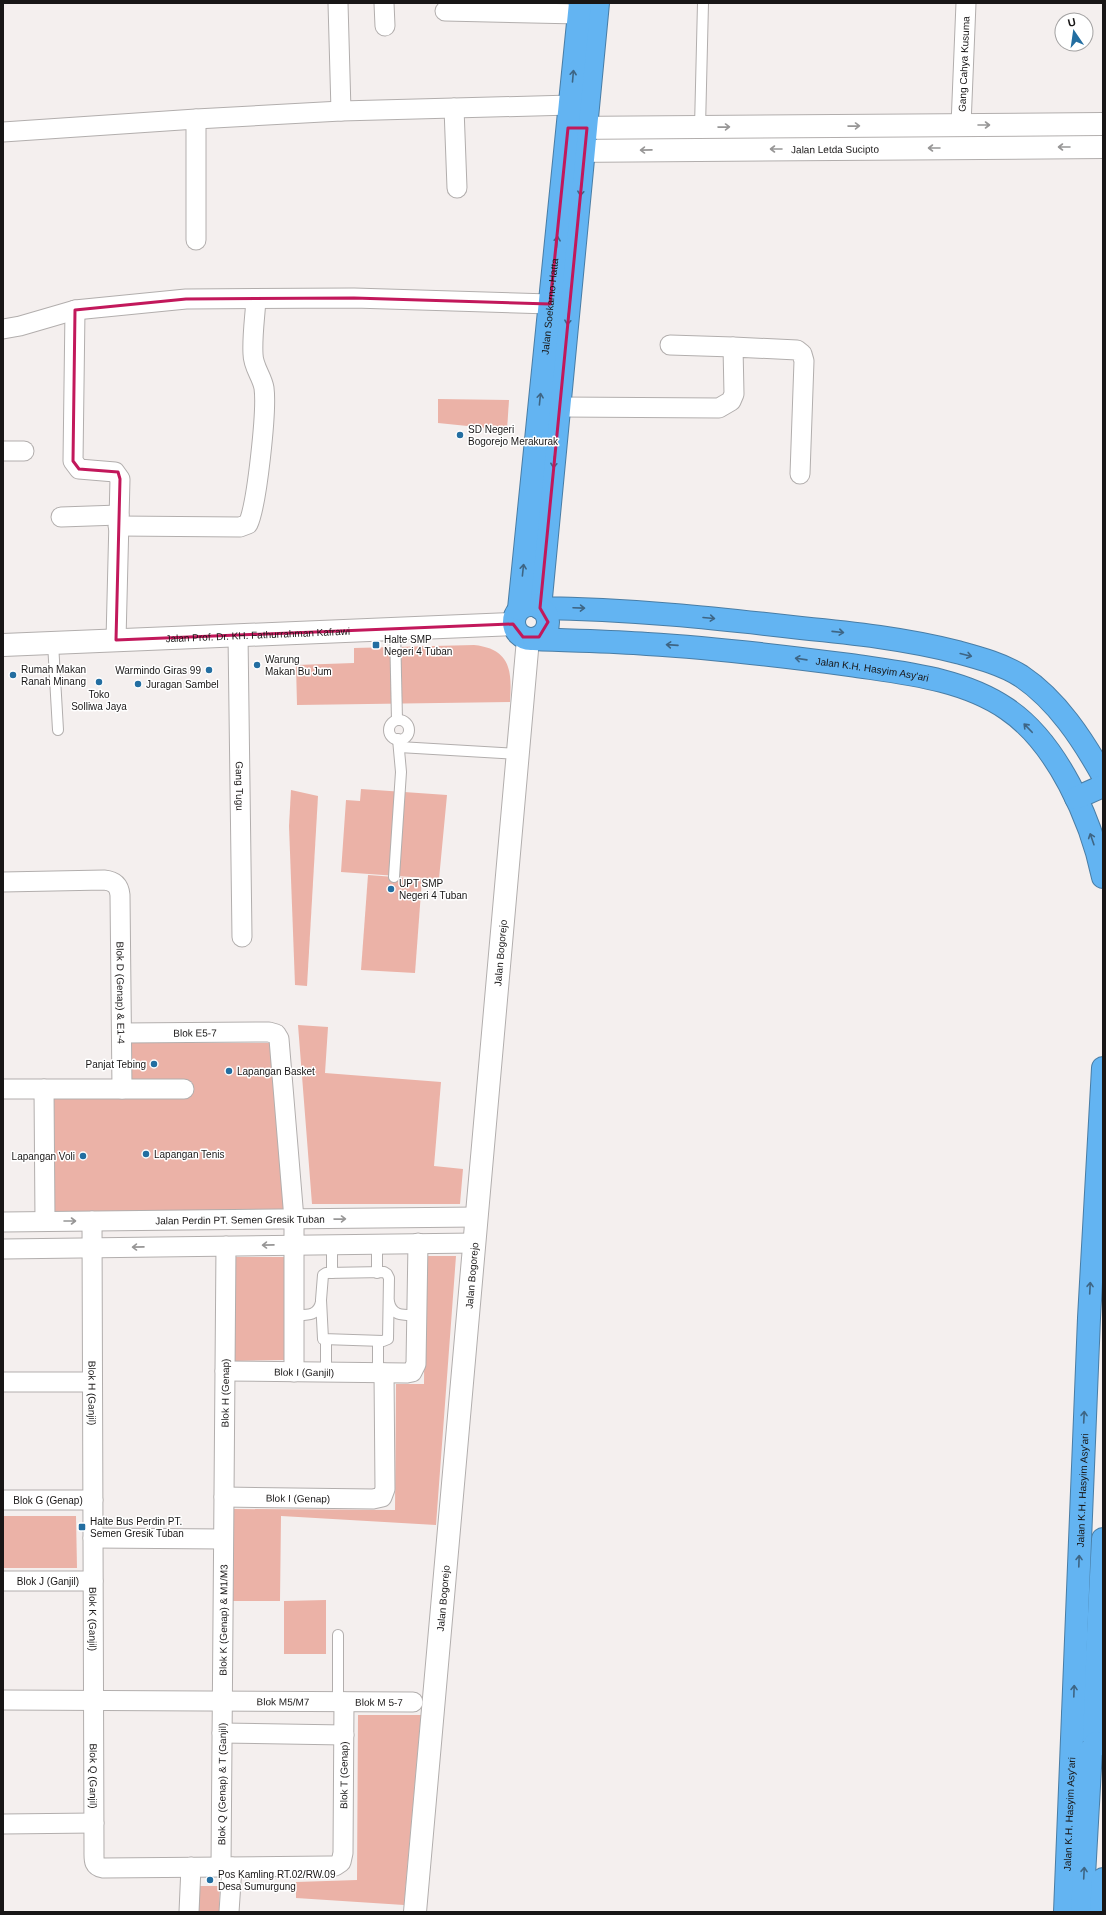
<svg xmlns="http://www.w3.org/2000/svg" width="1106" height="1915" viewBox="0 0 1106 1915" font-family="Helvetica,sans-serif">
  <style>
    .green { fill: #ebb2a7 }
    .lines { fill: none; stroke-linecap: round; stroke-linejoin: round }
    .lane-casing { stroke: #b2aead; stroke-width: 12 }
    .street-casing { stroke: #b2aead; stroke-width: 21 }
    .secondary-casing { stroke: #b2aead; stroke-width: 24 }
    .highway-casing { stroke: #497da5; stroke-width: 24 }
    .lane { stroke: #fff; stroke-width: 10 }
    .street { stroke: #fff; stroke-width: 19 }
    .secondary { stroke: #fff; stroke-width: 22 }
    .highway { stroke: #63b4f2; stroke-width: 22 }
    .oneway { stroke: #3e6584 }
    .oneway2 { stroke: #979696 }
    .marked { fill: none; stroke: #c2185b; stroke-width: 3; stroke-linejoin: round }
    .poi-dot { fill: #236ea1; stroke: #fff; stroke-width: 1.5 }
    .labels { text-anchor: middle; stroke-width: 3; stroke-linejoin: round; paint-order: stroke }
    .street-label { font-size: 10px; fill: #181616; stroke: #fff }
    .poi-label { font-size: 10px; fill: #181616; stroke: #fff; text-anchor: start }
  </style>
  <rect width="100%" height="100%" fill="#f4efee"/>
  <g class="green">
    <path d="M 438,399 L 509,400 L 507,430 L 438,423 Z"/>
    <path d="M 474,645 C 511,649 512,671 510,702 L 297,705 L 296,665 L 354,663 L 354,648 Z"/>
    <path d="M 361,789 L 447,795 L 439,879 L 341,872 L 346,800 L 360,801 Z"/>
    <path d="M 291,790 L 318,796 L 307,986 L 295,985 L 289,826 Z"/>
    <path d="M 368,875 L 422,879 L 415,973 L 361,970 Z"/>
    <path d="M 298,1025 L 328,1027 L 325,1073 L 441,1082 L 434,1166 L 463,1169 L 460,1204 L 312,1204 Z"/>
    <path d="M 132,1043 L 271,1043 L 284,1212 L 55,1214 L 54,1099 L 184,1099 L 184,1089 L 132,1081 Z"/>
    <path d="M 425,1256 L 456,1256 L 436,1525 L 281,1516 L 280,1601 L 233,1601 L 234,1509 L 395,1510 L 396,1384 L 424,1384 Z"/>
    <path d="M 234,1257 L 284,1257 L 285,1360 L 235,1361 Z"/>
    <path d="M 3,1516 L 76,1516 L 77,1568 L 3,1568 Z"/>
    <path d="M 326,1600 L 326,1654 L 284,1654 L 284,1601 Z"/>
    <path d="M 358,1715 L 421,1715 L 404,1905 L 296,1898 L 296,1882 L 357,1880 Z"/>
    <path d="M 199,1886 L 220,1886 L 219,1912 L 198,1912 Z"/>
  </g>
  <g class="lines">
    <defs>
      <g id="lane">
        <path d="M 700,127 L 703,3"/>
        <path d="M 395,629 L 397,720"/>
        <path d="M 53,643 L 58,730"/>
        <circle cx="399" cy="730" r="10"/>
        <path d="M 399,747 L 518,754"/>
        <path d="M 394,877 L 401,772 L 398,739"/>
        <path d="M 332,1244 L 332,1273"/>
        <path d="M 384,1272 L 387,1274 L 389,1278 L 388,1339 L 383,1341 L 323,1339 L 321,1300 L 323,1275 L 326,1273 Z"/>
        <path d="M 377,1273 L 377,1244"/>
        <path d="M 389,1302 C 392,1317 405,1315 417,1315"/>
        <path d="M 294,1315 C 305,1315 318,1317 321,1302"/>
        <path d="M 378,1341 L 378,1373"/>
        <path d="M 326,1372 L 326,1341"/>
        <path d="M 338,1702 L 338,1635"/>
      </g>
      <g id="street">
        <path d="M 338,3 L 341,111"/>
        <path d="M 384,3 L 385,26"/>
        <path d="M 445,11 L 579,14"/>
        <path d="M 454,108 L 457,188"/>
        <path d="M 196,119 L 196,240"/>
        <path id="s1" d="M 961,125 L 966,3"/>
        <path d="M 3,132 L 196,119 L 341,111 L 571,105"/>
        <path d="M 75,310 L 73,461 L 79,469 L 115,472 L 120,479 L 116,640"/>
        <path d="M 3,329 L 20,326 L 75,310 L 186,299 L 354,298 L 550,304"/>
        <path d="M 670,345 L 733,347"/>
        <path d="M 560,407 L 719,408 L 731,401 L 734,394 L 733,347 L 797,350 L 802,354 L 804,361 L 800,474"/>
        <path d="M 3,451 L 24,451"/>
        <path d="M 61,517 L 119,515"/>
        <path d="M 118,526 L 240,527 L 248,524 C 257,505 267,410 264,388 C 262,376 253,367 253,354 C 252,336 255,317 256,299"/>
        <path id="s2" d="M 238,635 L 242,937"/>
        <path id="s3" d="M 3,882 L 104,880 C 114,881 119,885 120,895 L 122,1089"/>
        <path id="s4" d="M 122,1033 L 269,1032 L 276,1034 L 279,1039 L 294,1219 L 294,1372"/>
        <path d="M 3,1089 L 184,1089"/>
        <path d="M 44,1089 L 45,1221"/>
        <path id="s5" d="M 92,1221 L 94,1851 C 94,1860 93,1866 103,1868 L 329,1866 L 335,1866 L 341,1862 L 343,1853 L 344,1702"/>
        <path id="s6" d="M 3,1222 L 477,1217"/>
        <path d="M 3,1249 L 475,1243"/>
        <path id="s7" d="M 225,1371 L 407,1373 L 412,1372 L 416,1364 L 418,1243"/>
        <path d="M 3,1382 L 92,1382"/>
        <path id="s8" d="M 224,1497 L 373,1499 L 382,1497 L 385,1489 L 384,1373"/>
        <path id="s9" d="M 3,1500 L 93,1500"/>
        <path d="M 93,1538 L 223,1539"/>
        <path id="s10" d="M 3,1581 L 93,1581"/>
        <path id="s11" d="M 3,1700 L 413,1702"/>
        <path d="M 222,1733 L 344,1735"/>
        <path d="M 3,1824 L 94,1823"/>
        <path id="s12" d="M 221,1867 L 226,1246"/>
        <path d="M 189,1912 L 191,1867"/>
        <path d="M 229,1912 L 232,1867"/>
      </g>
      <g id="secondary">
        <path d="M 568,128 L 1103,124"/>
        <path id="s13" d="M 566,151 L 1103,147"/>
        <path id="s14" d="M 3,645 L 513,624"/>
        <path id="s15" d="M 415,1912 L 528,639"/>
      </g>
      <g id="highway">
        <path d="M 598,3 L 540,608 C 628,609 714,618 801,628 C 853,633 906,639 957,652 C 979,658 1002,664 1021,676 C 1057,700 1083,740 1103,776"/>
        <circle cx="531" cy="622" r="17"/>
        <path id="s16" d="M 519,609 L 580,3"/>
        <path id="s17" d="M 534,639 C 572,641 609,641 647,644 C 715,648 782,656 850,665 C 902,673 962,678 1007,709 C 1057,743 1091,819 1103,877"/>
        <path d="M 1076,798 L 1103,786"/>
        <path d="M 1073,1714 L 1080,1729 L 1088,1731 L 1093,1727 L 1103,1539"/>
        <path id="s18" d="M 1065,1912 L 1089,1318 L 1103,1068"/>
        <path d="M 1082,1912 L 1091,1750 L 1096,1743 L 1103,1744"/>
        <path d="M 1101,1912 L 1103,1879"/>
      </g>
    </defs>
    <use href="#lane" class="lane-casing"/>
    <use href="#street" class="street-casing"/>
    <use href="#secondary" class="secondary-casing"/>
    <use href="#highway" class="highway-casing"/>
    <use href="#lane" class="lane"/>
    <use href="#street" class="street"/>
    <use href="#secondary" class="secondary"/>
    <use href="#highway" class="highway"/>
  </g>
  <defs><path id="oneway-shaft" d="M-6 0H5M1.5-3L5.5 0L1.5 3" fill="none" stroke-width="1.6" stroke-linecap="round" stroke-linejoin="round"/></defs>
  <g class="oneway">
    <use href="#oneway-shaft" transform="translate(573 76) rotate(-85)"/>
    <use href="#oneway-shaft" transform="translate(581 190) rotate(96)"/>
    <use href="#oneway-shaft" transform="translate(557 242) rotate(-84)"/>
    <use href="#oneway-shaft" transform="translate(568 319) rotate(96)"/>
    <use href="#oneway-shaft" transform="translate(540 399) rotate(-84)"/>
    <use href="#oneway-shaft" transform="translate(554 462) rotate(95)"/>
    <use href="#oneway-shaft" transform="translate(523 570) rotate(-84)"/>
    <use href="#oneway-shaft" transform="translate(579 608) rotate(2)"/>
    <use href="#oneway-shaft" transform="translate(709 618) rotate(5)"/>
    <use href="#oneway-shaft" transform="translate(838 632) rotate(6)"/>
    <use href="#oneway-shaft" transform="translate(672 645) rotate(-176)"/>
    <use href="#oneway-shaft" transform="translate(966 655) rotate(14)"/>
    <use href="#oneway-shaft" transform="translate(801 659) rotate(-172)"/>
    <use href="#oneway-shaft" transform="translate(1028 728) rotate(-134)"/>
    <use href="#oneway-shaft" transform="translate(1092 839) rotate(-109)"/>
    <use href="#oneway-shaft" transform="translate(1090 1288) rotate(-87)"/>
    <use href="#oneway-shaft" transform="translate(1084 1417) rotate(-87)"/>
    <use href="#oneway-shaft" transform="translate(1079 1561) rotate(-88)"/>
    <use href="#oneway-shaft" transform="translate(1074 1691) rotate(-88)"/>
    <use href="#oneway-shaft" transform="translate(1084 1873) rotate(-87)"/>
  </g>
  <g class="oneway2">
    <use href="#oneway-shaft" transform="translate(984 125)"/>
    <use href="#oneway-shaft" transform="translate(854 126) rotate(-1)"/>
    <use href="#oneway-shaft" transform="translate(724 127) rotate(-1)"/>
    <use href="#oneway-shaft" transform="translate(1064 147) rotate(180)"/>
    <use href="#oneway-shaft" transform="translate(934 148) rotate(180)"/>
    <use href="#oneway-shaft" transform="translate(776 149) rotate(180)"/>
    <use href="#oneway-shaft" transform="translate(646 150) rotate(179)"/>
    <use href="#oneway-shaft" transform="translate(340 1219) rotate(-1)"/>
    <use href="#oneway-shaft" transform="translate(70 1221)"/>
    <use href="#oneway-shaft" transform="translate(268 1245) rotate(179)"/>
    <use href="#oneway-shaft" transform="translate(138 1247) rotate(179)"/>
  </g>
  <path class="marked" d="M 568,128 L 587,128 L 540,608 L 548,622 L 539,637 L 523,637 L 513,624 L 116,640 L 120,479 L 118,472 L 79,469 L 73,461 L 75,310 L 186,299 L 354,298 L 550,304 Z"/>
  <g class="poi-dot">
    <circle cx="460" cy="435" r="4"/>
    <rect x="372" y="641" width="8" height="8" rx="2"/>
    <circle cx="257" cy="665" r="4"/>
    <circle cx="209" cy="670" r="4"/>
    <circle cx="13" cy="675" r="4"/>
    <circle cx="99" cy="682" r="4"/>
    <circle cx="138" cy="684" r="4"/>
    <circle cx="391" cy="889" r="4"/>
    <circle cx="154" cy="1064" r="4"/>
    <circle cx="229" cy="1071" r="4"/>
    <circle cx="146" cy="1154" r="4"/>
    <circle cx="83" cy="1156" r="4"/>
    <rect x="78" y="1523" width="8" height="8" rx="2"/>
    <circle cx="210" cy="1880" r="4"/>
  </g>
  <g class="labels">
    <g class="street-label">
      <text dy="4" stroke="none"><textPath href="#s1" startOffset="61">Gang Cahya Kusuma</textPath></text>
      <text dy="4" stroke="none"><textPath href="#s13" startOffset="269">Jalan Letda Sucipto</textPath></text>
      <text dy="4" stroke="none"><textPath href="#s16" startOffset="304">Jalan Soekarno-Hatta</textPath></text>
      <text dy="4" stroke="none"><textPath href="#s14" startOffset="255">Jalan Prof. Dr. KH. Fathurrahman Kafrawi</textPath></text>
      <text dy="4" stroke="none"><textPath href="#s17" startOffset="340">Jalan K.H. Hasyim Asy'ari</textPath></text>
      <text dy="4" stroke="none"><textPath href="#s2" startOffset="151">Gang Tugu</textPath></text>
      <text dy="4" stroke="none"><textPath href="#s15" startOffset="963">Jalan Bogorejo</textPath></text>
      <text dy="4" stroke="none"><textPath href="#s3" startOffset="223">Blok D (Genap) &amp; E1-4</textPath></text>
      <text dy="4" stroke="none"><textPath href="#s4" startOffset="73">Blok E5-7</textPath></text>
      <text dy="4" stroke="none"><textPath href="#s6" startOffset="237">Jalan Perdin PT. Semen Gresik Tuban</textPath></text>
      <text dy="4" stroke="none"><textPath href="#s15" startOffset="639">Jalan Bogorejo</textPath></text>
      <text dy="4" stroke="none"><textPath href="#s7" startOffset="79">Blok I (Ganjil)</textPath></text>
      <text dy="4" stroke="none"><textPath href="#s5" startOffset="172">Blok H (Ganjil)</textPath></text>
      <text dy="4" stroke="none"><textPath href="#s12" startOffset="474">Blok H (Genap)</textPath></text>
      <text dy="4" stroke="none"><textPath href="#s18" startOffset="422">Jalan K.H. Hasyim Asy'ari</textPath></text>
      <text dy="4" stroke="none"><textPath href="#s8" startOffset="74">Blok I (Genap)</textPath></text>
      <text dy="4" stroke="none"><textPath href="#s9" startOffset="45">Blok G (Genap)</textPath></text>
      <text dy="4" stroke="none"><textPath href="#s10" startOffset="45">Blok J (Ganjil)</textPath></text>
      <text dy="4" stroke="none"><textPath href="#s15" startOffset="315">Jalan Bogorejo</textPath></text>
      <text dy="4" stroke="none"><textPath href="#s5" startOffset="398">Blok K (Ganjil)</textPath></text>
      <text dy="4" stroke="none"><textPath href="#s12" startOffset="247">Blok K (Genap) &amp; M1/M3</textPath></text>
      <text dy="4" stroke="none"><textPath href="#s11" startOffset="280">Blok M5/M7</textPath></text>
      <text dy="4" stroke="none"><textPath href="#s11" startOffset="376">Blok M 5-7</textPath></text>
      <text dy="4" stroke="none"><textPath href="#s5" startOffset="978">Blok T (Genap)</textPath></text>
      <text dy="4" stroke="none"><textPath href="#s5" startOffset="555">Blok Q (Ganjil)</textPath></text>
      <text dy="4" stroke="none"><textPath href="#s12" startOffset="83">Blok Q (Genap) &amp; T (Ganjil)</textPath></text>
      <text dy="4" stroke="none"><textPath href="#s18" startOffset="98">Jalan K.H. Hasyim Asy'ari</textPath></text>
    </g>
    <g class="poi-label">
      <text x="468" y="433">SD Negeri<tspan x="468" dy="12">Bogorejo Merakurak</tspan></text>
      <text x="384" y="643">Halte SMP<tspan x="384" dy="12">Negeri 4 Tuban</tspan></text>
      <text x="265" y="663">Warung<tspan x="265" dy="12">Makan Bu Jum</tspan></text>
      <text x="21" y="673">Rumah Makan<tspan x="21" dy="12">Ranah Minang</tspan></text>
      <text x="201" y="674" text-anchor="end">Warmindo Giras 99</text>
      <text x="146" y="688">Juragan Sambel</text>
      <text x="99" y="698" text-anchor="middle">Toko<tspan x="99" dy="12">Solliwa Jaya</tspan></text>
      <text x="399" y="887">UPT SMP<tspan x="399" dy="12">Negeri 4 Tuban</tspan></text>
      <text x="146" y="1068" text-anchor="end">Panjat Tebing</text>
      <text x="237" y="1075">Lapangan Basket</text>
      <text x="154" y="1158">Lapangan Tenis</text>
      <text x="75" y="1160" text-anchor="end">Lapangan Voli</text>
      <text x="90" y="1525">Halte Bus Perdin PT.<tspan x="90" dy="12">Semen Gresik Tuban</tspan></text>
      <text x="218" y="1878">Pos Kamling RT.02/RW.09<tspan x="218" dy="12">Desa Sumurgung</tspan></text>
    </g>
  </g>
  <rect width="1106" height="1915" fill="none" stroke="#181616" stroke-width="8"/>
  <g transform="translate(1074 32) rotate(347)"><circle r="19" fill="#ffffff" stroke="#a3a2a2"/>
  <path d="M0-3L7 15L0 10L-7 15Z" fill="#236ea1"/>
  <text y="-6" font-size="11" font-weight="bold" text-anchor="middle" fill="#181616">U</text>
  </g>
</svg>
